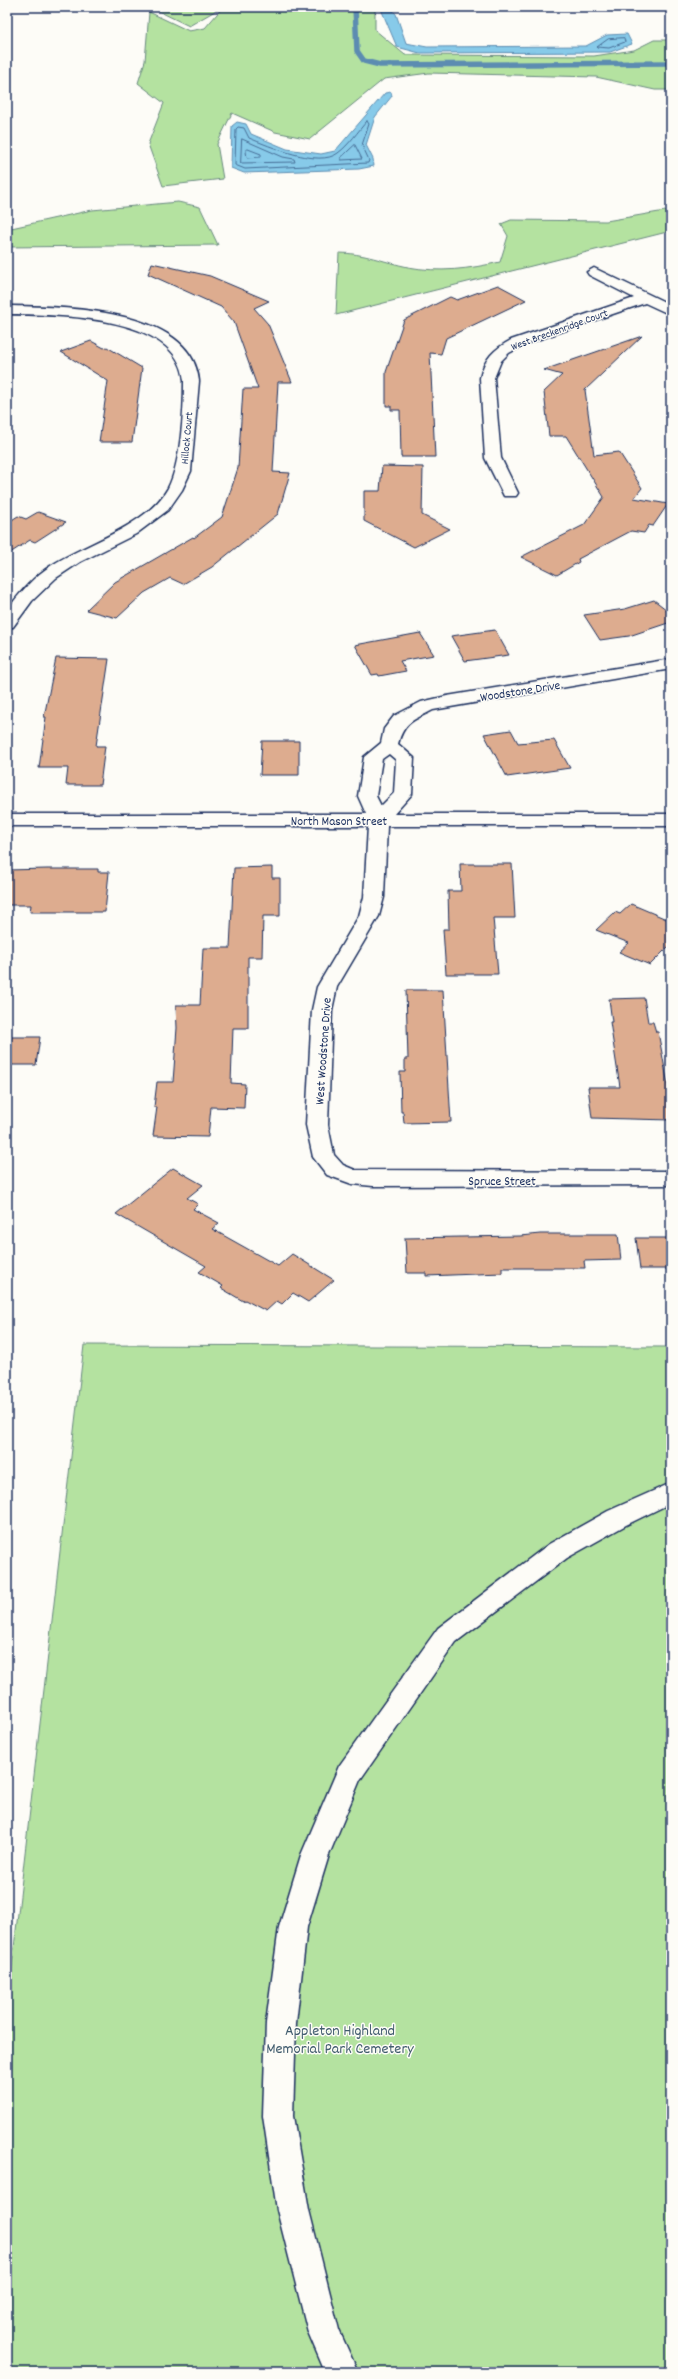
<svg xmlns="http://www.w3.org/2000/svg" width="678" height="2379" viewBox="0 0 678 2379" font-family="Dekko,sans-serif">
  <style>
    .green { fill: #b4e2a0; stroke: #68887f }
    .water { fill: #87cae9; stroke: #5c8cb1 }
    .lines { fill: none; stroke-linecap: round; stroke-linejoin: round }
    .shore { stroke: #466d96; stroke-width: 1 }
    .stream { stroke: #5c8cb1; stroke-width: 5.5 }
    .building { fill: #ddac8f; stroke: #1b2f5e }
    .minor-casing { stroke: #1b2f5e; stroke-width: 3 }
    .minor { fill: #fdfcf7; fill-rule: evenodd }
    .labels { text-anchor: middle; stroke-width: 3; stroke-linejoin: round; paint-order: stroke }
    .far-street-label { font-size: 11px; fill: #1b2f5e; stroke: #fdfcf7 }
    .street-label { font-size: 13px; fill: #1b2f5e; stroke: #fdfcf7 }
    .near-park-label { font-size: 16px; fill: #415c6e; stroke: #fdfcf7 }
  </style>
  <rect width="100%" height="100%" fill="#fdfcf7"/>
  <filter id="ink" filterUnits="userSpaceOnUse"><feTurbulence type="fractalNoise" baseFrequency=".025" numOctaves="2"/><feDisplacementMap in="SourceGraphic" scale="8" xChannelSelector="R" yChannelSelector="G"/><feConvolveMatrix kernelMatrix="1 2 1 2 8 2 1 2 1" color-interpolation-filters="sRGB"/></filter>
  <g filter="url(#ink)">
    <g class="green">
      <path d="M 150,7 L 214,7 L 215,11 L 189,26 Z"/>
      <path d="M 223,7 L 375,7 L 375,30 L 405,55 L 594,56 L 634,50 L 654,40 L 671,40 L 671,90 L 655,90 L 596,77 L 429,73 L 384,79 L 310,139 L 275,132 L 232,113 L 217,144 L 223,179 L 163,186 L 148,144 L 164,103 L 138,83 L 145,61 L 149,12 L 189,31 L 205,28 Z"/>
      <path d="M 178,202 L 200,207 L 218,245 L 7,247 L 7,229 L 92,210 Z"/>
      <path d="M 671,210 L 671,231 L 336,315 L 339,253 C 363,253 384,262 408,267 C 440,273 469,269 500,262 L 508,236 L 501,224 L 511,220 L 606,221 Z"/>
      <path d="M 84,1345 L 671,1347 L 671,2372 L 7,2372 L 7,2008 Z"/>
    </g>
    <g class="water">
      <path d="M 391,8 L 396,14 L 406,43 L 427,47 L 586,46 L 607,35 L 627,34 L 632,44 L 610,52 L 420,53 L 397,47 L 381,9 Z"/>
      <path d="M 391,92 L 392,96 L 375,117 L 366,145 L 373,159 L 374,166 L 359,169 L 244,173 L 231,168 L 232,126 L 237,122 L 246,124 L 251,134 L 287,149 L 321,154 L 335,151 L 385,93 Z"/>
    </g>
    <g class="lines">
      <g class="shore">
        <path d="M 624,38 L 625,42 L 609,48 L 597,47 L 608,39 Z"/>
        <path d="M 367,121 L 369,124 L 362,145 L 369,160 L 368,163 L 245,169 L 235,165 L 236,129 L 238,127 L 244,128 L 249,138 C 269,146 319,168 338,153 C 349,145 358,131 367,121 Z"/>
        <path d="M 242,139 L 283,157 L 294,159 L 295,162 L 241,163 Z"/>
        <path d="M 355,145 L 362,159 L 341,160 L 341,158 Z"/>
        <path d="M 248,149 L 261,154 L 261,157 L 247,158 L 246,151 Z"/>
      </g>
      <path class="stream" d="M 355,7 L 357,51 L 364,61 L 380,65 L 671,63"/>
    </g>
    <g class="building">
      <path d="M 152,263 L 210,276 L 269,301 L 254,308 L 268,324 L 292,382 L 278,382 L 273,472 L 290,473 L 278,514 L 212,567 L 183,584 L 170,578 L 144,593 L 117,618 L 86,610 L 115,582 L 193,537 L 194,538 L 222,517 L 238,468 L 243,389 L 258,389 L 234,322 L 221,307 L 148,274 Z"/>
      <path d="M 498,285 L 526,300 L 446,338 L 441,354 L 430,353 L 435,457 L 401,457 L 400,410 L 391,410 L 391,406 L 386,406 L 386,372 L 404,320 L 450,297 L 457,300 Z"/>
      <path d="M 642,336 L 585,390 L 594,455 L 619,452 L 642,488 L 634,498 L 668,504 L 653,526 L 649,525 L 644,533 L 631,531 L 578,559 L 579,562 L 557,575 L 521,557 L 584,525 L 604,497 L 566,436 L 549,436 L 544,392 L 562,375 L 544,370 Z"/>
      <path d="M 91,341 L 104,348 L 107,347 L 142,368 L 132,442 L 99,442 L 108,381 L 61,352 Z"/>
      <path d="M 382,466 L 423,467 L 422,515 L 450,529 L 414,547 L 364,521 L 364,491 L 380,491 Z"/>
      <path d="M 38,512 L 66,522 L 35,542 L 30,540 L 7,555 L 7,523 L 18,516 L 26,519 Z"/>
      <path d="M 654,600 L 671,613 L 671,622 L 629,636 L 600,640 L 584,615 L 625,609 Z"/>
      <path d="M 495,630 L 509,655 L 465,661 L 451,636 Z"/>
      <path d="M 420,633 L 434,655 L 400,661 L 406,671 L 379,676 L 378,674 L 372,675 L 355,645 Z"/>
      <path d="M 56,658 L 109,659 L 96,746 L 105,746 L 100,785 L 66,785 L 68,768 L 39,768 L 46,717 L 44,717 Z"/>
      <path d="M 511,730 L 518,743 L 554,740 L 570,768 L 507,777 L 484,734 Z"/>
      <path d="M 262,741 L 299,741 L 299,775 L 260,775 Z"/>
      <path d="M 460,864 L 512,864 L 515,918 L 493,918 L 498,974 L 446,974 L 443,929 L 449,929 L 448,891 L 461,891 Z"/>
      <path d="M 272,867 L 272,878 L 280,878 L 280,916 L 263,916 L 262,957 L 248,957 L 248,1028 L 233,1028 L 231,1083 L 245,1084 L 244,1108 L 211,1107 L 208,1137 L 153,1136 L 157,1107 L 154,1107 L 157,1082 L 173,1082 L 177,1028 L 176,1005 L 200,1005 L 203,948 L 230,948 L 234,868 Z"/>
      <path d="M 47,869 L 98,869 L 98,872 L 109,872 L 105,912 L 30,912 L 31,905 L 7,905 L 7,870 Z"/>
      <path d="M 631,904 L 671,921 L 671,944 L 650,965 L 619,952 L 629,943 L 596,930 L 615,912 L 620,914 Z"/>
      <path d="M 406,990 L 443,990 L 451,1122 L 404,1123 L 403,1112 L 401,1112 L 400,1072 L 405,1072 L 405,1059 L 408,1059 Z"/>
      <path d="M 644,998 L 648,1022 L 653,1022 L 656,1032 L 658,1032 L 671,1101 L 671,1120 L 592,1118 L 588,1087 L 620,1087 L 610,1022 L 612,1022 L 609,999 Z"/>
      <path d="M 7,1037 L 40,1037 L 36,1065 L 7,1065 Z"/>
      <path d="M 173,1168 L 203,1185 L 187,1198 L 198,1204 L 193,1209 L 219,1223 L 212,1229 L 278,1266 L 292,1254 L 334,1280 L 308,1302 L 293,1293 L 282,1304 L 277,1301 L 266,1311 L 245,1300 L 243,1301 L 221,1288 L 223,1286 L 199,1272 L 206,1266 L 116,1214 Z"/>
      <path d="M 540,1234 L 618,1234 L 621,1260 L 584,1261 L 585,1268 L 502,1268 L 502,1273 L 426,1276 L 426,1273 L 407,1273 L 405,1238 L 520,1236 Z"/>
      <path d="M 636,1238 L 671,1238 L 671,1269 L 640,1269 Z"/>
    </g>
    <g class="lines">
      <defs>
        <g id="minor">
          <path d="M 594,268 L 671,305 L 671,315 L 645,303 L 528,343 L 509,353 L 501,361 L 494,378 L 501,458 L 518,493 L 516,496 L 504,496 L 485,458 L 480,378 C 484,359 494,349 511,340 L 634,298 L 589,275 L 587,272 Z"/>
          <path d="M 7,306 C 62,307 192,307 199,381 L 191,471 L 182,490 L 168,510 L 136,534 L 80,562 L 56,578 L 32,601 L 13,627 L 7,628 L 7,610 C 20,593 34,576 52,565 C 87,543 147,526 168,488 C 181,463 184,410 184,381 C 179,314 56,315 7,314 Z"/>
          <path d="M 671,659 L 671,669 L 433,710 C 414,720 404,721 398,744 L 414,758 L 412,794 L 394,814 L 671,814 L 671,826 L 387,826 L 384,897 L 379,916 L 337,987 L 332,1010 L 328,1125 L 334,1155 L 343,1165 L 355,1170 L 671,1171 L 671,1185 L 373,1186 L 352,1184 L 327,1175 L 313,1157 L 306,1125 L 312,1010 L 317,987 L 359,916 L 364,897 L 368,826 L 7,826 L 7,814 L 366,814 L 358,796 L 364,757 L 381,743 L 384,729 L 394,716 L 421,702 L 447,696 ZM 389,754 L 396,760 L 394,793 L 381,806 L 376,796 L 382,759 Z"/>
          <path d="M 671,1483 L 671,1503 L 626,1525 L 567,1558 L 456,1642 L 360,1780 L 329,1855 L 307,1927 L 296,2023 L 293,2116 L 309,2210 L 339,2330 L 358,2372 L 325,2372 L 308,2332 L 277,2210 L 263,2116 L 266,2023 L 279,1927 L 301,1855 L 339,1766 L 438,1628 L 549,1544 L 608,1511 Z"/>
        </g>
      </defs>
      <use href="#minor" class="minor-casing"/>
      <use href="#minor" class="minor"/>
    </g>
  </g>
  <g class="labels">
    <g class="far-street-label">
      <text transform="translate(559 329) rotate(-20)" y="4">West Breckenridge Court</text>
      <text transform="translate(186 438) rotate(-85)" y="4">Hillock Court</text>
    </g>
    <g class="street-label">
      <text transform="translate(520 690) rotate(-9)" y="5">Woodstone Drive</text>
      <text x="339" y="825">North Mason Street</text>
      <text transform="translate(322 1051) rotate(-86)" y="5">West Woodstone Drive</text>
      <text x="502" y="1185">Spruce Street</text>
    </g>
    <g class="near-park-label">
      <text x="340" y="2035">Appleton Highland<tspan x="340" dy="18">Memorial Park Cemetery</tspan></text>
    </g>
  </g>
  <rect width="678" height="2379" fill="none" stroke="#fdfcf7" stroke-width="24"/>
  <rect x="12" y="12" width="654" height="2355" fill="none" stroke="#1b2f5e" stroke-width="1.5" filter="url(#ink)"/>
</svg>
